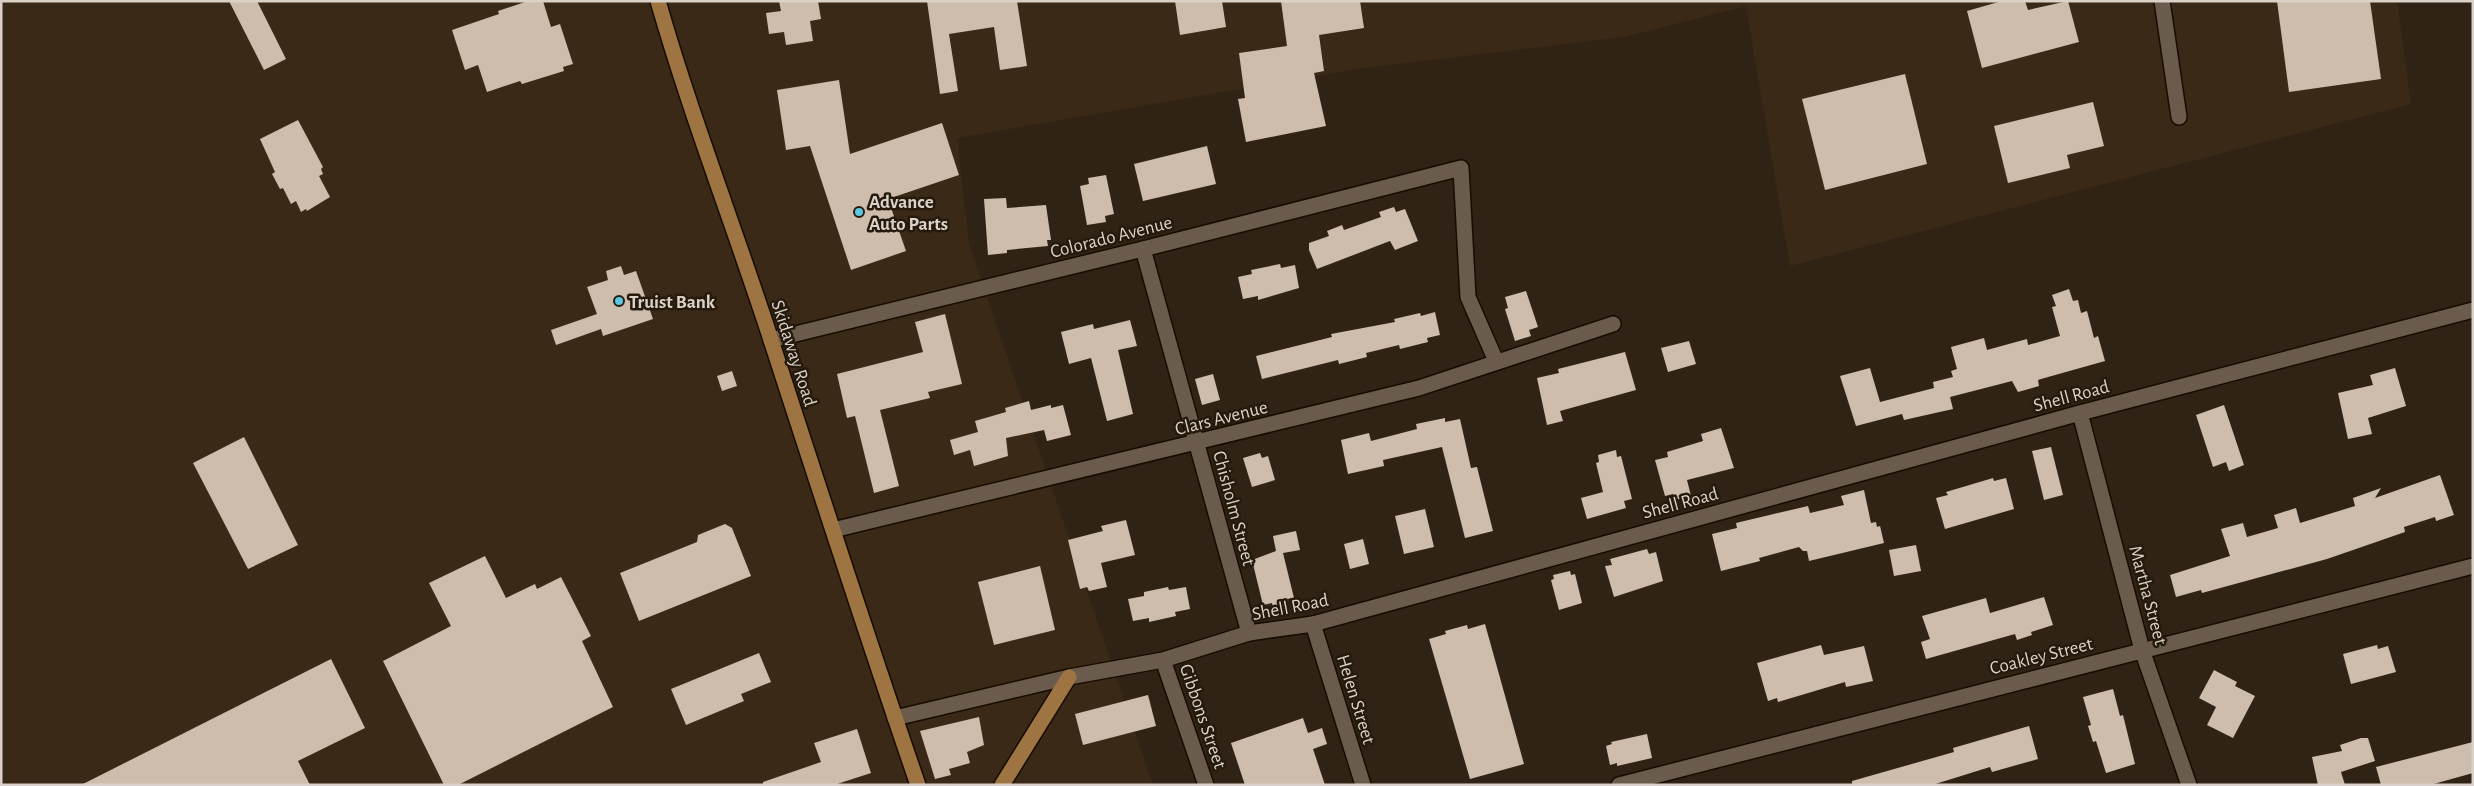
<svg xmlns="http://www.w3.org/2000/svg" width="2474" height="786" viewBox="0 0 2474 786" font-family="'Alegreya Sans',sans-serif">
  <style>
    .built { fill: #3a2916 }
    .building { fill: #cebdac }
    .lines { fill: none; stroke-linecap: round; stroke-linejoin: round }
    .street-casing { stroke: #170c02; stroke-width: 18 }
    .primary-casing { stroke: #170c02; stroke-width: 18 }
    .street { stroke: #6a5b4c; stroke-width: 15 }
    .primary { stroke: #9f7443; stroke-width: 15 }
    .poi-dot { fill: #5ac8e5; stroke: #261a0c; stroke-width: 2 }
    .labels { text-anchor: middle; stroke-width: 5; stroke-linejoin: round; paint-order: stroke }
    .poi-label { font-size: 19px; font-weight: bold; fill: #dad2c9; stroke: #261a0c; text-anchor: start }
    .street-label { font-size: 19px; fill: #dad2c9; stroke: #261a0c }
  </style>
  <rect width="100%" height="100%" fill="#302316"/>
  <path class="built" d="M 1,1 L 2397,1 L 2411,104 L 1790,266 L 1746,6 L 1624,37 L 1356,69 L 957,138 L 969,244 L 1153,785 L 1,785 Z"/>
  <g class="building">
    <path d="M 229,1 L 257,1 L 286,59 L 264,70 Z"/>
    <path d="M 528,1 L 543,1 L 551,27 L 560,24 L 573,64 L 563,67 L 564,71 L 522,84 L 520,81 L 487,92 L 478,65 L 465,70 L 452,30 L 499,14 L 498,11 Z"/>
    <path d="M 779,1 L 818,1 L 821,19 L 810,21 L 813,41 L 786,45 L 784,32 L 769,34 L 766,13 L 781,11 Z"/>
    <path d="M 927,1 L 1017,1 L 1027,66 L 1000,70 L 994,27 L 949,34 L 958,91 L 940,94 Z"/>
    <path d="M 1175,1 L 1222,1 L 1226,27 L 1180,35 Z"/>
    <path d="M 1281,1 L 1360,1 L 1364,28 L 1319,35 L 1324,71 L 1314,73 L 1326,126 L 1246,142 L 1238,99 L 1245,98 L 1239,53 L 1287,46 Z"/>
    <path d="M 2002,1 L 2025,1 L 2028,10 L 2068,1 L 2079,42 L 1982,68 L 1967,11 Z"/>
    <path d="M 2277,1 L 2370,1 L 2381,79 L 2289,92 Z"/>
    <path d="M 1905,74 L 1927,164 L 1825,190 L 1802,99 Z"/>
    <path d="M 839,80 L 850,154 L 942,123 L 959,175 L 888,199 L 906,251 L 851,270 L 810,146 L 786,150 L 777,90 Z"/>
    <path d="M 2093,102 L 2104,146 L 2067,155 L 2070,168 L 2008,183 L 1994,126 Z"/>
    <path d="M 298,120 L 323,167 L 321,169 L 323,174 L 319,176 L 330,197 L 307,211 L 306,209 L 301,212 L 296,201 L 291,204 L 283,188 L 280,189 L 272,174 L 275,172 L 260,139 Z"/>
    <path d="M 1207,146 L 1216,184 L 1143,201 L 1134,164 Z"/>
    <path d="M 1106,175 L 1114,214 L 1105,216 L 1106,222 L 1087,225 L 1080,186 L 1089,184 L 1088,178 Z"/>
    <path d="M 1006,198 L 1007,208 L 1046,205 L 1051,240 L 1047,240 L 1048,246 L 1007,250 L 1007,253 L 988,255 L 984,199 Z"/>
    <path d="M 1394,207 L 1396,212 L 1405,209 L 1418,241 L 1395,250 L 1390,241 L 1317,269 L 1309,250 L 1309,243 L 1329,236 L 1327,231 L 1342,225 L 1344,230 L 1381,217 L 1379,212 Z"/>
    <path d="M 1280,264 L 1281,268 L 1295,265 L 1299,288 L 1258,300 L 1258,296 L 1243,299 L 1238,277 L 1252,274 L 1251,270 Z"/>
    <path d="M 621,266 L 624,275 L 636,271 L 653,319 L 603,336 L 601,329 L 556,345 L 551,330 L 597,314 L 587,287 L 608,280 L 606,271 Z"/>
    <path d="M 2069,289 L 2073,301 L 2078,300 L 2081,313 L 2087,311 L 2094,338 L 2098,336 L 2105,361 L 2041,379 L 2038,380 L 2039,386 L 2018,392 L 2012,381 L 1950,397 L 1953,409 L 1904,420 L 1902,414 L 1856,426 L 1840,376 L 1870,368 L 1880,402 L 1934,388 L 1933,382 L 1953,377 L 1951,371 L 1957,369 L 1951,347 L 1984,338 L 1987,350 L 2027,339 L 2028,345 L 2060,336 L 2052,307 L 2056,306 L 2052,295 Z"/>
    <path d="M 1526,291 L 1538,327 L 1529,330 L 1531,336 L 1515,341 L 1505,309 L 1508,308 L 1505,297 Z"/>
    <path d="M 1435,312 L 1440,335 L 1427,338 L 1428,342 L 1400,349 L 1399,345 L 1366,353 L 1367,357 L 1339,364 L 1338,360 L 1262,379 L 1256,356 L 1332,337 L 1331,334 L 1395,322 L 1394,319 L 1420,313 L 1421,316 Z"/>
    <path d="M 945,314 L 962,384 L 928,392 L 930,398 L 880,410 L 899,486 L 874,493 L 855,416 L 847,418 L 837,374 L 923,352 L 915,322 Z"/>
    <path d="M 1130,320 L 1137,346 L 1118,350 L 1133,414 L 1107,421 L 1091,358 L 1069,364 L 1061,332 L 1093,324 L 1094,329 Z"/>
    <path d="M 1689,341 L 1696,364 L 1668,372 L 1661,348 Z"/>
    <path d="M 1625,352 L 1636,390 L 1560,411 L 1563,421 L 1547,425 L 1537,378 L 1559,373 L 1558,369 Z"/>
    <path d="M 2395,368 L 2406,406 L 2368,418 L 2372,434 L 2348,439 L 2338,393 L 2373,385 L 2370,375 Z"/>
    <path d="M 732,371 L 737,386 L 722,391 L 717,376 Z"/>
    <path d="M 1213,374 L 1220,400 L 1202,405 L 1195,379 Z"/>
    <path d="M 1029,401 L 1031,410 L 1051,405 L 1051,408 L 1063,405 L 1071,435 L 1047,441 L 1044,430 L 1006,438 L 1008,456 L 974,466 L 970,450 L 954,455 L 950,440 L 978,432 L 975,421 L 1006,412 L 1005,408 Z"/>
    <path d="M 2224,405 L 2244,465 L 2229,471 L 2226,462 L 2213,467 L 2196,415 Z"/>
    <path d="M 1445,418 L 1445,422 L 1460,419 L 1471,468 L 1477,467 L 1493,531 L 1465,538 L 1442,447 L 1383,460 L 1384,466 L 1348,474 L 1341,440 L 1369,433 L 1371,441 L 1417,429 L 1416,424 Z"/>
    <path d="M 1721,428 L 1734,468 L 1687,480 L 1691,496 L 1675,500 L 1673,494 L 1665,496 L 1655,460 L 1668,457 L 1667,452 L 1703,441 L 1701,434 Z"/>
    <path d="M 244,437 L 298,545 L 248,569 L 193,463 Z"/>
    <path d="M 2051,447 L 2063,495 L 2044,500 L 2032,451 Z"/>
    <path d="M 1616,450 L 1617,457 L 1621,456 L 1632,499 L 1624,501 L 1626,508 L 1587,519 L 1581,498 L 1603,492 L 1596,463 L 1599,462 L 1598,455 Z"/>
    <path d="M 1260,453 L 1262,458 L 1268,456 L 1275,480 L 1252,487 L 1243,458 Z"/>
    <path d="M 2440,475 L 2454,515 L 2436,521 L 2435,517 L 2404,527 L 2405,532 L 2327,559 L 2202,593 L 2201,590 L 2176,597 L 2170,575 L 2230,556 L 2221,529 L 2243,523 L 2247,537 L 2278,528 L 2274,515 L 2296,508 L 2300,523 L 2355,506 L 2353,498 L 2381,488 L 2375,498 Z"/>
    <path d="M 1993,478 L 1994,481 L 2006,478 L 2014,509 L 1945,529 L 1936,498 L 1948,495 L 1946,492 Z"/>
    <path d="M 1864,490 L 1871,523 L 1876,522 L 1877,527 L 1880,526 L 1884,543 L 1809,561 L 1807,551 L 1803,551 L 1799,547 L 1759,558 L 1760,561 L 1721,571 L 1712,534 L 1737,528 L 1736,523 L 1808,506 L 1810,513 L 1844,505 L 1841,496 Z"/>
    <path d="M 1425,509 L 1434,547 L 1404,554 L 1395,516 Z"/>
    <path d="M 1126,520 L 1135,555 L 1101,563 L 1107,587 L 1089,591 L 1087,587 L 1080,589 L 1068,540 L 1103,531 L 1101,526 Z"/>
    <path d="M 725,524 L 732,528 L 751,576 L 639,621 L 620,573 L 697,542 L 698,535 Z"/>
    <path d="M 1296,531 L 1300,550 L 1283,553 L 1294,598 L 1287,599 L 1288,605 L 1273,608 L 1272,603 L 1263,605 L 1252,560 L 1276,551 L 1273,536 Z"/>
    <path d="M 1363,539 L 1369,564 L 1350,569 L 1344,544 Z"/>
    <path d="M 1916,545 L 1921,571 L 1894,576 L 1889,550 Z"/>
    <path d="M 1647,549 L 1649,554 L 1656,552 L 1663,581 L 1614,597 L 1605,566 L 1612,565 L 1610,559 Z"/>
    <path d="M 485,556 L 506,598 L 535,584 L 537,589 L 561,577 L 591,636 L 582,641 L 613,707 L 458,785 L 444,785 L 383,661 L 451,626 L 429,583 Z"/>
    <path d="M 1040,566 L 1055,630 L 994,645 L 978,582 Z"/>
    <path d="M 1570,571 L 1571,575 L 1575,574 L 1582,603 L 1559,610 L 1551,580 L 1554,579 L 1553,575 Z"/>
    <path d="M 1168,587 L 1169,590 L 1186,587 L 1190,609 L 1175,612 L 1176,616 L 1149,622 L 1149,618 L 1133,621 L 1128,599 L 1144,596 L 1144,592 Z"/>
    <path d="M 2044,597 L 2053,625 L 2031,632 L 2032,635 L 2017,640 L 2015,634 L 1926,659 L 1921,642 L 1930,639 L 1922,616 L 1986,598 L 1990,613 Z"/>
    <path d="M 1485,624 L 1524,764 L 1470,779 L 1429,639 L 1446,634 L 1445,631 L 1467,625 L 1468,629 Z"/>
    <path d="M 1821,645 L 1824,655 L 1864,646 L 1873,681 L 1846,687 L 1845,682 L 1778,702 L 1777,698 L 1768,701 L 1757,663 Z"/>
    <path d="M 2377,645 L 2378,649 L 2388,646 L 2396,672 L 2351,684 L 2343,654 Z"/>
    <path d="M 759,653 L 771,682 L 741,694 L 744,701 L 686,725 L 671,689 Z"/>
    <path d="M 331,659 L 365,728 L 298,761 L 310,785 L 81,785 Z"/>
    <path d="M 2214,670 L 2237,682 L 2235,686 L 2255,696 L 2233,738 L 2207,725 L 2216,707 L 2199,698 Z"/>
    <path d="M 2113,689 L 2120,716 L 2123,715 L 2135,764 L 2106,773 L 2096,741 L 2093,742 L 2088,726 L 2091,725 L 2083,697 Z"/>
    <path d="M 1148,695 L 1156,726 L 1083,745 L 1075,714 Z"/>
    <path d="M 979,717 L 984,745 L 967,752 L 970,763 L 949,769 L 951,775 L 935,779 L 920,731 Z"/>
    <path d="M 1303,718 L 1308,733 L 1322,728 L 1327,744 L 1313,749 L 1325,785 L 1245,785 L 1231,743 Z"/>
    <path d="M 2029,726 L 2038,759 L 1992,772 L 1990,767 L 1932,785 L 1852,785 L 1852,781 L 1954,752 L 1953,748 Z"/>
    <path d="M 857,729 L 871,773 L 834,785 L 763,785 L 763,782 L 821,762 L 814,743 Z"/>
    <path d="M 1647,734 L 1652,758 L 1617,766 L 1617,763 L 1610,765 L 1606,746 L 1612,744 L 1611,742 Z"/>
    <path d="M 2361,738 L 2368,738 L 2375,761 L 2341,772 L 2345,785 L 2318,785 L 2312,757 L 2342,751 L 2340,745 Z"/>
    <path d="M 2473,742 L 2473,773 L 2430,785 L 2381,785 L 2376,767 Z"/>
  </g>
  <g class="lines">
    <defs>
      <g id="street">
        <path d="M 2162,1 L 2179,117"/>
        <path d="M 1143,249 L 1249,633"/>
        <path d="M 771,340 L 1143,249 L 1461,168 L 1468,297 L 1496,361"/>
        <path d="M 2080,413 L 2142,650 L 2189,785"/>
        <path d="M 833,530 L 1419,388 L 1613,324"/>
        <path d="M 1313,624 L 1363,785"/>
        <path d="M 1163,660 L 1206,785"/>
        <path d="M 895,718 L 1069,677 L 1163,660 L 1249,633 L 1313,624 L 2080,413 L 2473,310"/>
        <path d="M 1619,785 L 2473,566"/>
      </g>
      <g id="primary">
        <path d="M 658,1 C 691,116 734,226 771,340 C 819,488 867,637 918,785"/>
        <path d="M 1002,785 L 1069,677"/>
      </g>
    </defs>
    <use href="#street" class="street-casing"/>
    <use href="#primary" class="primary-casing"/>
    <use href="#street" class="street"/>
    <use href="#primary" class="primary"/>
  </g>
  <g class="poi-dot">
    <circle cx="859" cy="212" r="5"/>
    <circle cx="619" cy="301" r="5"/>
  </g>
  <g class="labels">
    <g class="poi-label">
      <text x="869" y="208">Advance<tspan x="869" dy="22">Auto Parts</tspan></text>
      <text x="629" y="308">Truist Bank</text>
    </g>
    <g class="street-label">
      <text transform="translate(1111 236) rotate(-14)" y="7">Colorado Avenue</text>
      <text transform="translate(795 353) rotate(72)" y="7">Skidaway Road</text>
      <text transform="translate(2071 395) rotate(-15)" y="7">Shell Road</text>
      <text transform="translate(1221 417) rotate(-14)" y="7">Clars Avenue</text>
      <text transform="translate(1680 502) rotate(-15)" y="7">Shell Road</text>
      <text transform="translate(1235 508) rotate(75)" y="7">Chisholm Street</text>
      <text transform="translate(2149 595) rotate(75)" y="7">Martha Street</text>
      <text transform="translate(1290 606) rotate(-11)" y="7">Shell Road</text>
      <text transform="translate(2041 655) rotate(-14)" y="7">Coakley Street</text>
      <text transform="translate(1357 699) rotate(73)" y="7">Helen Street</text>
      <text transform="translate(1204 716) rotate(71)" y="7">Gibbons Street</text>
    </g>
  </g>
  <rect width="2474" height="786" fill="none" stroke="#dad2c9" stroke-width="5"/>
</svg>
